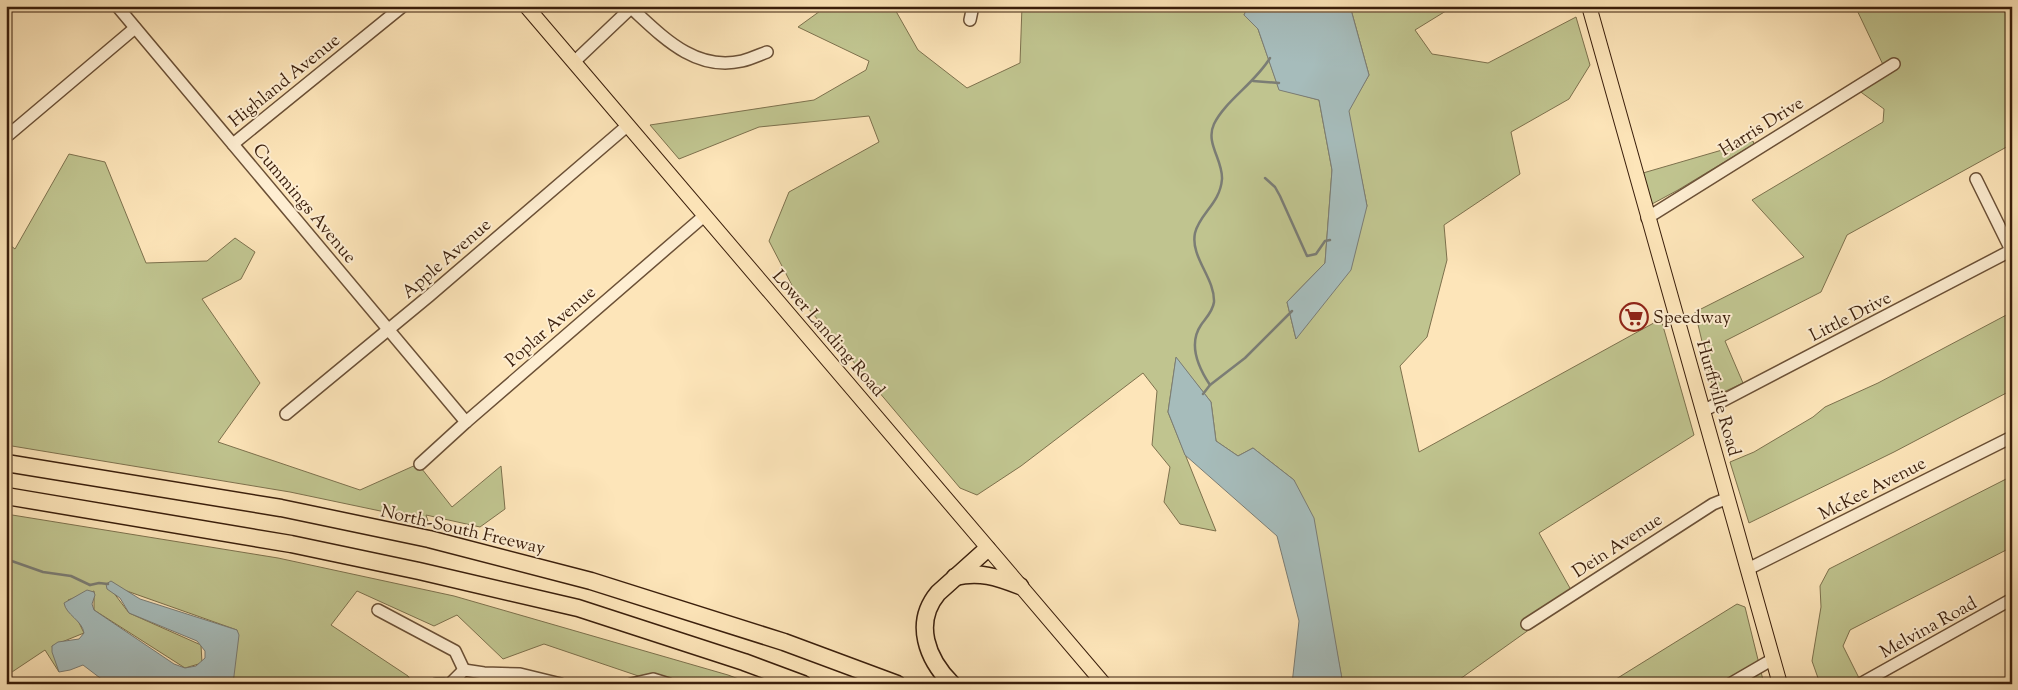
<svg xmlns="http://www.w3.org/2000/svg" width="2018" height="690" viewBox="0 0 2018 690" font-family="'Sorts Mill Goudy',serif">
  <style>
    .green { fill: #c0c48f; stroke: #7d714d }
    .water { fill: #a6bcbb; stroke: #7b7d75 }
    .lines { fill: none; stroke-linecap: round; stroke-linejoin: round }
    .stream { stroke: #7b7d75; stroke-width: 2.5 }
    .minor-casing { stroke: #6b5036; stroke-width: 14 }
    .major-casing { stroke: #3a1e0b; stroke-width: 16 }
    .highway-casing { stroke: #3a1e0b; stroke-width: 19 }
    .minor { stroke: #feeed2; stroke-width: 11 }
    .major { stroke: #fde5b9; stroke-width: 14 }
    .highway { stroke: #fde5b9; stroke-width: 16 }
    .labels { text-anchor: middle; stroke-width: 4; stroke-linejoin: round; paint-order: stroke }
    .street-label { font-size: 18px; fill: #3a1e0b; stroke: #feeed2 }
    .poi-label { font-size: 18px; fill: #3a1e0b; stroke: #feeed2; text-anchor: start }
  </style>
  <rect width="100%" height="100%" fill="#fde5b9"/>
  <filter id="stains"><feTurbulence type="fractalNoise" baseFrequency=".004" numOctaves="4"/><feColorMatrix values="0 0 0 0 .2 0 0 0 0 .09 0 0 0 0 .02 0 0 0 .5 -.17"/></filter>
  <radialGradient id="worn" r=".72"><stop offset=".6" stop-color="#630" stop-opacity="0"/><stop offset="1" stop-color="#630" stop-opacity=".3"/></radialGradient>
  <g class="green">
    <path d="M 827,6 L 893,6 L 918,50 L 967,88 L 1020,63 L 1022,6 L 1248,6 L 1244,15 L 1258,29 L 1279,89 L 1319,100 L 1332,170 L 1325,263 L 1287,302 L 1296,339 L 1367,206 L 1348,111 L 1369,75 L 1350,6 L 1454,6 L 1415,30 L 1432,54 L 1488,63 L 1576,17 L 1590,65 L 1569,99 L 1511,132 L 1520,174 L 1444,225 L 1447,260 L 1427,337 L 1400,366 L 1419,452 L 1661,319 L 1694,435 L 1539,533 L 1575,597 L 1453,684 L 1341,684 L 1342,679 L 1333,633 L 1294,480 L 1253,448 L 1238,456 L 1216,441 L 1211,402 L 1176,358 L 1168,412 L 1216,531 L 1180,524 L 1164,502 L 1170,467 L 1152,445 L 1157,391 L 1143,373 L 1021,466 L 977,495 L 960,488 L 797,295 L 769,241 L 789,192 L 879,142 L 869,116 L 759,127 L 679,159 L 650,125 L 814,100 L 866,70 L 869,61 L 798,27 Z"/>
    <path d="M 1855,6 L 2012,6 L 2012,144 L 1847,235 L 1821,292 L 1725,341 L 1743,383 L 1715,396 L 1695,312 L 1804,257 L 1752,200 L 1883,122 L 1884,109 L 1858,90 L 1886,71 Z"/>
    <path d="M 1753,141 L 1754,144 L 1678,190 L 1652,204 L 1643,173 Z"/>
    <path d="M 69,154 L 105,162 L 146,263 L 207,261 L 235,238 L 255,252 L 241,279 L 202,299 L 260,383 L 218,442 L 360,490 L 418,464 L 452,507 L 501,466 L 505,509 L 480,527 L 426,515 L 428,521 L 290,492 L 6,445 L 6,242 L 15,249 Z"/>
    <path d="M 2012,312 L 2012,390 L 1894,452 L 1749,523 L 1730,462 L 1754,452 L 1813,417 L 1825,407 L 1878,383 Z"/>
    <path d="M 2012,476 L 2012,547 L 1850,630 L 1843,646 L 1862,684 L 1815,684 L 1818,678 L 1812,661 L 1821,607 L 1820,586 L 1829,569 Z"/>
    <path d="M 6,514 L 278,558 L 454,596 L 728,675 L 752,684 L 662,684 L 544,644 L 503,659 L 457,615 L 434,626 L 357,591 L 331,625 L 408,676 L 413,684 L 227,684 L 237,630 L 107,584 L 129,613 L 201,645 L 202,663 L 185,668 L 94,610 L 94,591 L 68,600 L 84,633 L 52,646 L 59,672 L 45,650 L 6,676 Z"/>
    <path d="M 1737,604 L 1745,607 L 1764,684 L 1608,684 Z"/>
  </g>
  <g class="water">
    <path d="M 1248,6 L 1350,6 L 1369,75 L 1349,111 L 1367,206 L 1351,270 L 1296,339 L 1287,302 L 1325,263 L 1332,170 L 1319,100 L 1279,90 L 1258,29 L 1244,15 Z"/>
    <path d="M 1176,357 L 1211,402 L 1216,441 L 1238,456 L 1253,448 L 1294,480 L 1314,518 L 1342,679 L 1341,684 L 1292,684 L 1299,621 L 1277,536 L 1185,455 L 1168,412 Z"/>
    <path d="M 111,581 L 140,599 L 237,630 L 239,635 L 233,684 L 108,684 L 83,665 L 70,670 L 59,672 L 52,652 L 52,646 L 58,642 L 79,639 L 84,633 C 82,620 66,615 64,603 L 87,590 L 94,592 L 95,595 L 92,604 L 94,610 L 174,664 L 185,668 L 196,666 L 205,658 L 205,651 L 197,641 L 129,613 L 120,598 L 107,589 L 106,584 Z"/>
  </g>
  <g class="lines">
    <g class="stream">
      <path d="M 1253,81 L 1279,83"/>
      <path d="M 1265,178 L 1275,187 L 1280,196 L 1307,256 L 1316,254 L 1325,241 L 1330,240"/>
      <path d="M 1210,385 C 1198,367 1188,344 1201,325 C 1206,318 1213,311 1214,302 C 1215,278 1190,257 1195,233 C 1200,213 1220,204 1222,179 C 1223,160 1205,143 1214,124 C 1225,101 1255,83 1270,58"/>
      <path d="M 1203,394 L 1210,385 L 1245,358 L 1292,311"/>
      <path d="M 6,559 L 43,572 L 71,576 L 90,585"/>
      <path d="M 90,585 L 99,583 L 108,584"/>
    </g>
    <defs>
      <g id="minor">
        <path d="M 117,6 L 466,422"/>
        <path d="M 629,6 C 661,35 694,72 742,61 C 750,59 759,55 767,52"/>
        <path d="M 970,20 L 973,6"/>
        <path d="M 574,62 L 633,6"/>
        <path d="M 6,137 L 135,28"/>
        <path d="M 233,144 L 403,6"/>
        <path d="M 1976,179 L 2011,250"/>
        <path d="M 1647,218 L 1894,64"/>
        <path d="M 1703,411 L 2012,250"/>
        <path d="M 286,414 L 429,296 L 627,126"/>
        <path d="M 420,464 L 466,422 L 704,216"/>
        <path d="M 1748,569 L 2012,437"/>
        <path d="M 378,610 L 455,651 L 464,670"/>
        <path d="M 1527,624 L 1713,504 L 1728,498"/>
        <path d="M 436,684 L 444,684"/>
        <path d="M 450,684 L 464,670 L 484,673 L 520,674 L 561,684"/>
        <path d="M 631,684 L 653,679 L 669,684"/>
        <path d="M 1730,684 L 1773,659"/>
        <path d="M 1860,684 L 2012,599"/>
      </g>
      <g id="major">
        <path d="M 526,6 C 719,232 911,459 1104,684"/>
        <path d="M 1589,6 L 1780,684"/>
      </g>
      <g id="highway">
        <path d="M 6,463 L 281,508 L 429,539 L 591,581 L 784,642 L 897,684"/>
        <path d="M 6,496 L 291,544 L 419,571 L 578,608 L 744,662 L 803,684"/>
        <path d="M 955,577 C 979,571 997,577 1020,586"/>
        <path d="M 952,684 C 927,659 913,623 938,593 L 987,549"/>
      </g>
    </defs>
    <use href="#minor" class="minor-casing"/>
    <use href="#major" class="major-casing"/>
    <use href="#highway" class="highway-casing"/>
    <use href="#minor" class="minor"/>
    <use href="#major" class="major"/>
    <use href="#highway" class="highway"/>
  </g>
  <defs>
    <symbol id="supermarket-ring" viewBox="-11 -11 22 22"><circle r="9.5" fill="#feeed2" stroke="#8f2418" stroke-width="1.5"/><path d="M-6-5.5h2.5l.6 2H6L4.5 2H-2.5L-4.4-4H-6ZM-1.5 3.2a1.3 1.3 0 1 0 .1 0ZM3 3.2a1.3 1.3 0 1 0 .1 0Z" fill="#8f2418"/></symbol>
  </defs>
  <g fill-rule="evenodd">
    <use href="#supermarket-ring" x="1618" y="301" width="32" height="32"/>
  </g>
  <g class="labels">
    <g class="street-label">
      <text transform="translate(284 80) rotate(-39)" y="6">Highland Avenue</text>
      <text transform="translate(1761 126) rotate(-32)" y="6">Harris Drive</text>
      <text transform="translate(305 203) rotate(50)" y="6">Cummings Avenue</text>
      <text transform="translate(446 258) rotate(-41)" y="6">Apple Avenue</text>
      <text transform="translate(1850 316) rotate(-27)" y="6">Little Drive</text>
      <text transform="translate(550 326) rotate(-41)" y="6">Poplar Avenue</text>
      <text transform="translate(829 333) rotate(49)" y="6">Lower Landing Road</text>
      <text transform="translate(1719 398) rotate(74)" y="6">Hurffville Road</text>
      <text transform="translate(1872 488) rotate(-27)" y="6">McKee Avenue</text>
      <text transform="translate(463 529) rotate(13)" y="6">North-South Freeway</text>
      <text transform="translate(1617 545) rotate(-33)" y="6">Dein Avenue</text>
      <text transform="translate(1928 627) rotate(-29)" y="6">Melvina Road</text>
    </g>
    <g class="poi-label">
      <text x="1653" y="323">Speedway</text>
    </g>
  </g>
  <rect width="2018" height="690" fill="none" stroke="#fde5b9" stroke-width="25"/>
  <rect x="8" y="8" width="2003" height="675" fill="none" stroke="#3a1e0b" stroke-width="2.5"/>
  <rect x="12" y="12" width="1993" height="665" fill="none" stroke="#3a1e0b"/>
  <rect width="100%" height="100%" filter="url(#stains)"/>
  <rect width="100%" height="100%" fill="url(#worn)"/>
</svg>
